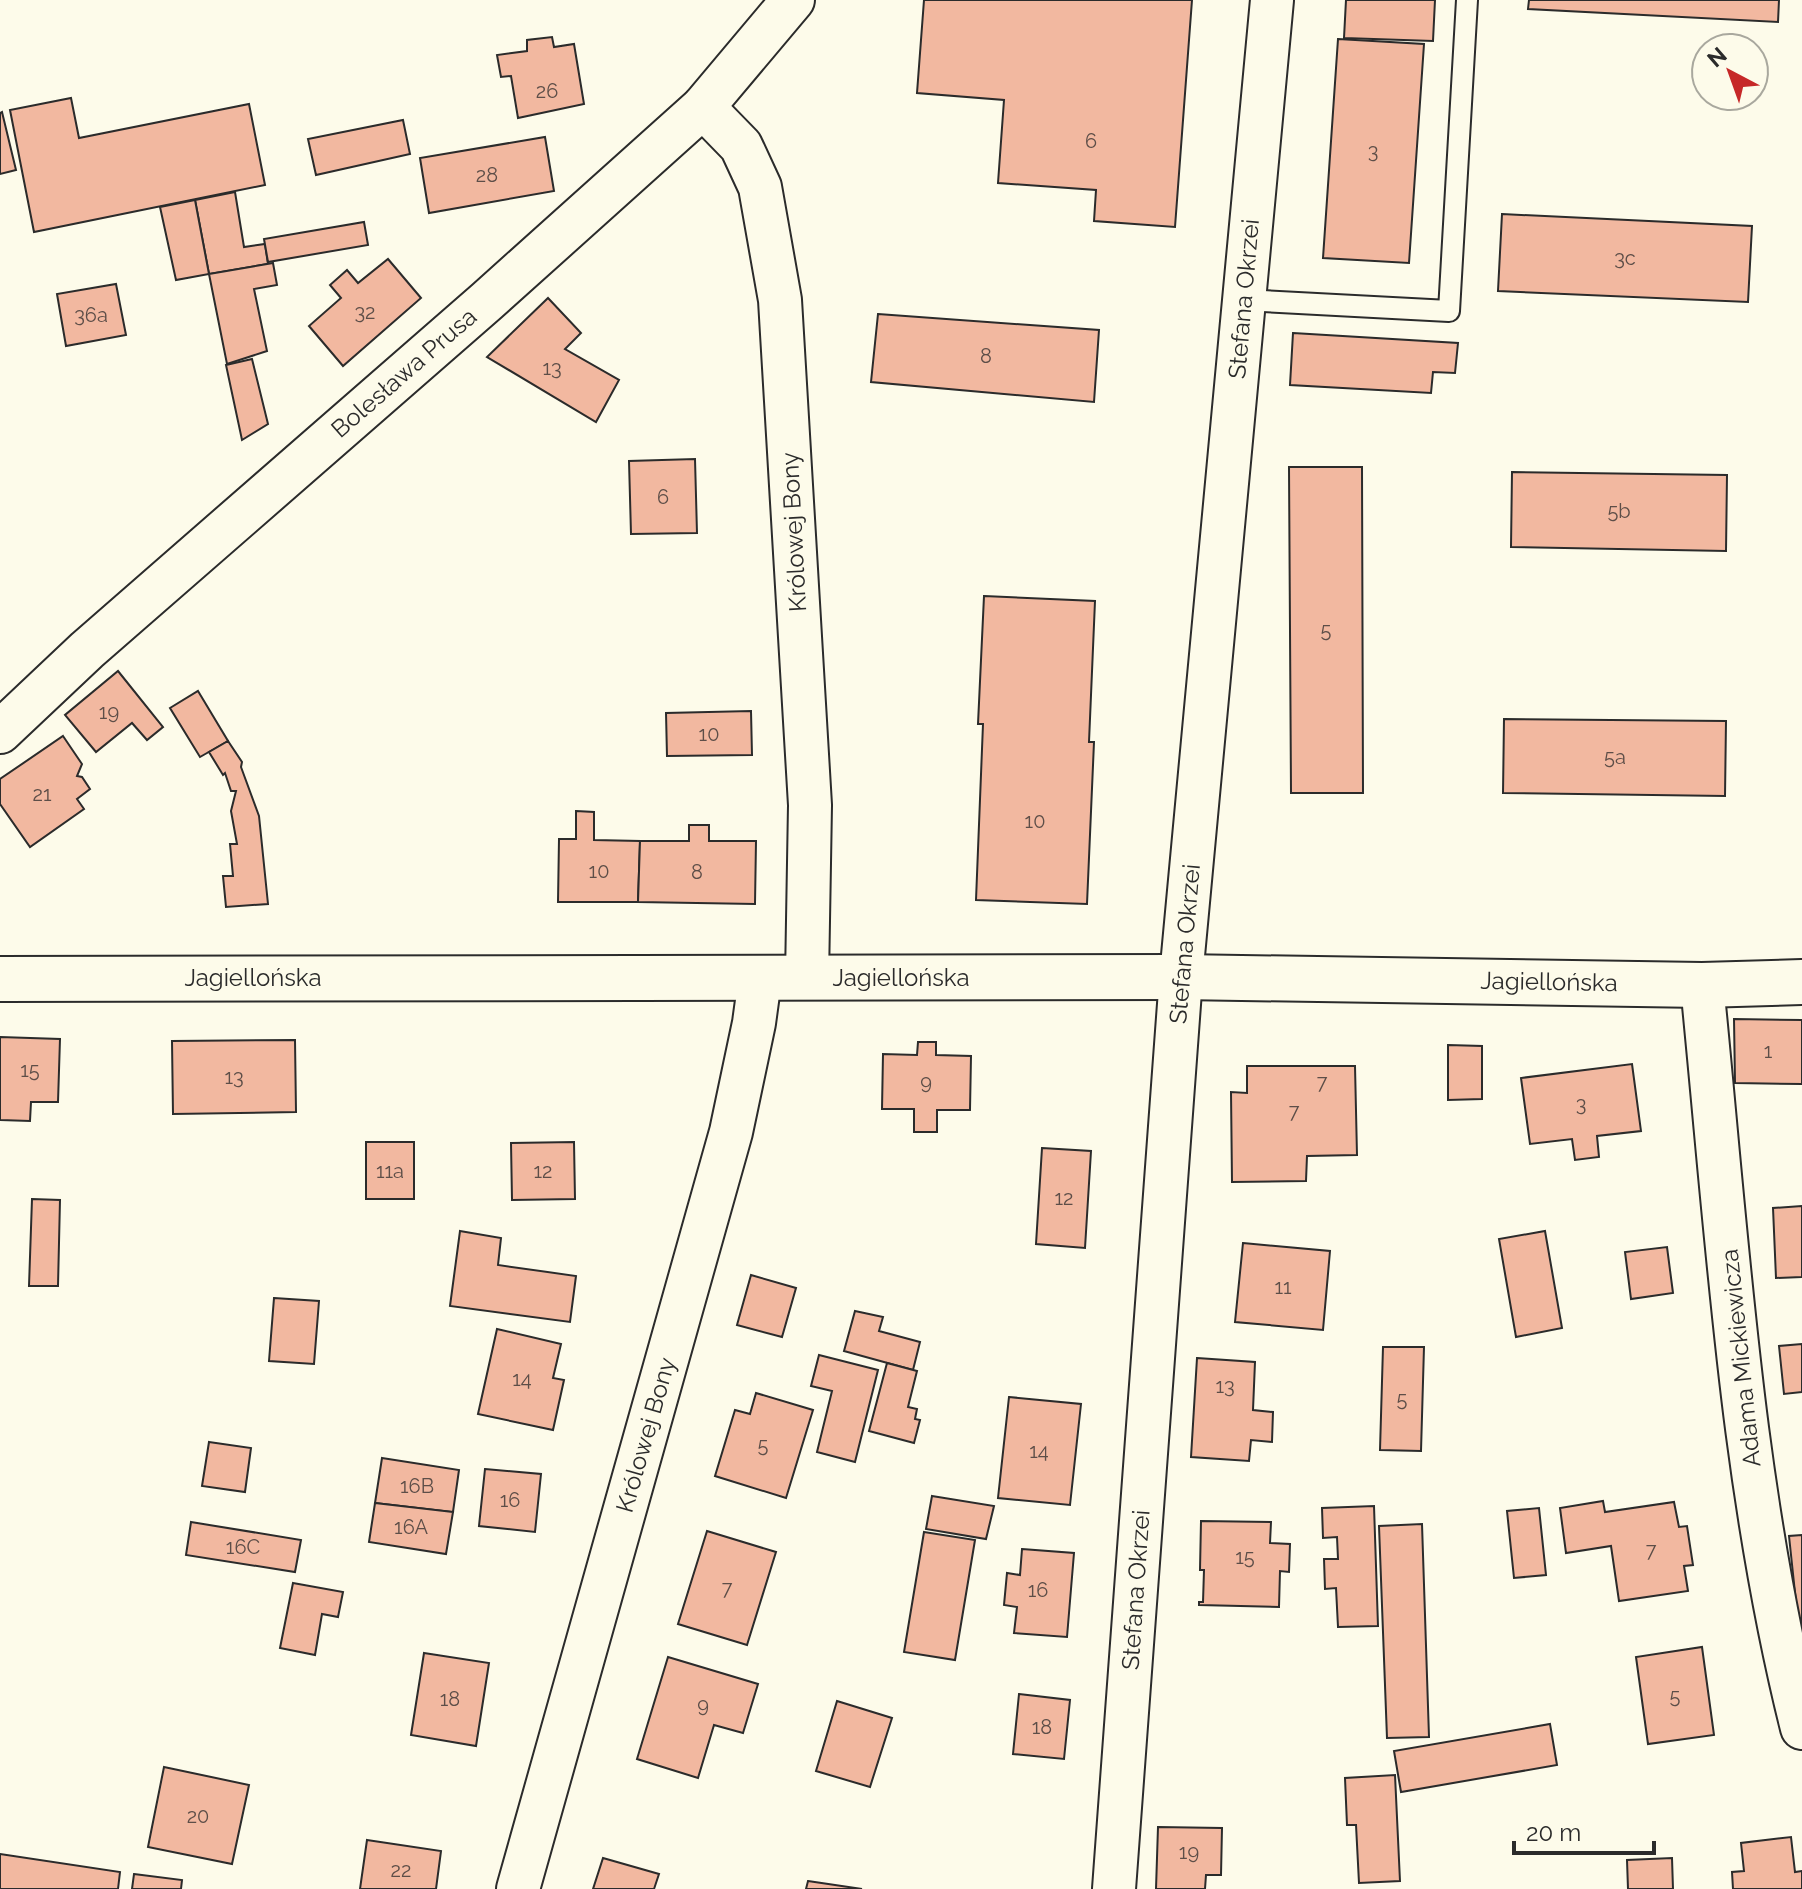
<svg xmlns="http://www.w3.org/2000/svg" width="1802" height="1889" viewBox="0 0 1802 1889" font-family="Raleway,sans-serif">
  <style>
    .building { fill: #f2b8a0; stroke: #2b2b2b; stroke-width: 2 }
    .lines { fill: none; stroke-linecap: round; stroke-linejoin: round }
    .service-casing { stroke: #2b2b2b; stroke-width: 24 }
    .minor-casing { stroke: #2b2b2b; stroke-width: 46 }
    .tertiary-casing { stroke: #2b2b2b; stroke-width: 48 }
    .service { stroke: #fdfbea; stroke-width: 20 }
    .minor { stroke: #fdfbea; stroke-width: 42 }
    .tertiary { stroke: #fdfbea; stroke-width: 44 }
    .labels { text-anchor: middle; stroke-width: 6; stroke-linejoin: round; paint-order: stroke }
    .number-label { font-size: 20px; fill: #5d4e48 }
    .street-label { font-size: 24px; fill: #2b2b2b; stroke: #fdfbea }
  </style>
  <rect width="100%" height="100%" fill="#fdfbea"/>
  <g class="building">
    <path d="M 924,0 L 1192,0 L 1175,227 L 1094,221 L 1096,190 L 998,183 L 1004,100 L 917,93 Z"/>
    <path d="M 1346,0 L 1435,0 L 1433,41 L 1344,38 Z"/>
    <path d="M 1529,0 L 1779,0 L 1778,22 L 1528,9 Z"/>
    <path d="M 552,37 L 554,47 L 574,44 L 584,104 L 518,118 L 511,76 L 501,77 L 497,55 L 527,51 L 527,40 Z"/>
    <path d="M 1338,39 L 1424,44 L 1409,263 L 1323,258 Z"/>
    <path d="M 71,98 L 79,138 L 249,104 L 265,185 L 34,232 L 10,110 Z"/>
    <path d="M 2,112 L 16,170 L 0,174 L 0,113 Z"/>
    <path d="M 403,120 L 410,154 L 316,175 L 308,139 Z"/>
    <path d="M 545,137 L 554,191 L 429,213 L 420,158 Z"/>
    <path d="M 235,192 L 244,247 L 265,244 L 268,264 L 209,274 L 195,200 Z"/>
    <path d="M 195,200 L 209,274 L 176,280 L 160,207 Z"/>
    <path d="M 1502,214 L 1752,226 L 1748,302 L 1498,291 Z"/>
    <path d="M 364,222 L 368,245 L 268,262 L 264,239 Z"/>
    <path d="M 388,259 L 421,298 L 343,366 L 309,326 L 341,298 L 330,285 L 347,270 L 358,283 Z"/>
    <path d="M 273,263 L 277,285 L 254,289 L 267,351 L 227,364 L 209,274 Z"/>
    <path d="M 116,284 L 126,335 L 66,346 L 57,294 Z"/>
    <path d="M 548,298 L 581,333 L 565,349 L 619,380 L 596,422 L 487,357 Z"/>
    <path d="M 878,314 L 1099,330 L 1094,402 L 871,382 Z"/>
    <path d="M 1293,333 L 1458,343 L 1455,373 L 1433,372 L 1431,393 L 1290,385 Z"/>
    <path d="M 252,359 L 268,424 L 242,440 L 226,365 Z"/>
    <path d="M 695,459 L 697,533 L 631,534 L 629,461 Z"/>
    <path d="M 1289,467 L 1362,467 L 1363,793 L 1291,793 Z"/>
    <path d="M 1512,472 L 1727,475 L 1726,551 L 1511,547 Z"/>
    <path d="M 984,596 L 1095,601 L 1089,742 L 1094,742 L 1087,904 L 976,900 L 983,724 L 978,724 Z"/>
    <path d="M 118,671 L 163,727 L 147,740 L 132,723 L 96,752 L 65,715 Z"/>
    <path d="M 198,691 L 228,741 L 200,757 L 170,708 Z"/>
    <path d="M 751,711 L 752,755 L 667,756 L 666,713 Z"/>
    <path d="M 1504,719 L 1726,721 L 1725,796 L 1503,793 Z"/>
    <path d="M 63,736 L 82,764 L 77,776 L 82,777 L 90,789 L 77,799 L 84,809 L 30,847 L 0,804 L 0,779 Z"/>
    <path d="M 228,741 L 242,762 L 241,767 L 259,816 L 268,904 L 226,907 L 223,876 L 233,876 L 230,844 L 237,844 L 231,811 L 236,791 L 231,791 L 225,773 L 223,775 L 209,752 Z"/>
    <path d="M 576,811 L 594,812 L 594,840 L 640,841 L 638,902 L 558,902 L 559,839 L 576,839 Z"/>
    <path d="M 689,825 L 709,825 L 709,841 L 756,841 L 755,904 L 638,902 L 640,841 L 689,841 Z"/>
    <path d="M 1734,1019 L 1802,1020 L 1802,1084 L 1735,1083 Z"/>
    <path d="M 0,1037 L 60,1039 L 58,1102 L 31,1102 L 30,1121 L 0,1120 Z"/>
    <path d="M 295,1040 L 296,1112 L 173,1114 L 172,1041 Z"/>
    <path d="M 918,1042 L 936,1042 L 936,1055 L 971,1056 L 970,1110 L 937,1110 L 937,1132 L 914,1132 L 914,1109 L 882,1109 L 883,1054 L 917,1055 Z"/>
    <path d="M 1448,1045 L 1482,1046 L 1482,1099 L 1448,1100 Z"/>
    <path d="M 1632,1064 L 1641,1131 L 1597,1136 L 1599,1157 L 1575,1160 L 1572,1139 L 1530,1144 L 1521,1078 Z"/>
    <path d="M 1247,1066 L 1355,1066 L 1357,1155 L 1307,1156 L 1306,1181 L 1232,1182 L 1231,1092 L 1247,1093 Z"/>
    <rect x="366" y="1142" width="48" height="57"/>
    <path d="M 574,1142 L 575,1199 L 512,1200 L 511,1143 Z"/>
    <path d="M 1042,1148 L 1091,1151 L 1085,1248 L 1036,1244 Z"/>
    <path d="M 32,1199 L 60,1200 L 58,1286 L 29,1286 Z"/>
    <path d="M 1802,1206 L 1802,1277 L 1776,1278 L 1773,1208 Z"/>
    <path d="M 460,1231 L 501,1238 L 498,1265 L 576,1276 L 570,1322 L 450,1306 Z"/>
    <path d="M 1545,1231 L 1562,1328 L 1516,1337 L 1499,1239 Z"/>
    <path d="M 1243,1243 L 1330,1251 L 1323,1330 L 1235,1322 Z"/>
    <path d="M 1667,1247 L 1673,1293 L 1631,1299 L 1625,1252 Z"/>
    <path d="M 751,1275 L 796,1288 L 782,1337 L 737,1325 Z"/>
    <path d="M 274,1298 L 319,1301 L 314,1364 L 269,1361 Z"/>
    <path d="M 855,1311 L 883,1317 L 879,1331 L 920,1342 L 913,1370 L 844,1351 Z"/>
    <path d="M 497,1329 L 561,1344 L 553,1378 L 564,1380 L 553,1430 L 478,1414 Z"/>
    <path d="M 1802,1344 L 1802,1392 L 1784,1394 L 1779,1346 Z"/>
    <path d="M 1383,1347 L 1424,1347 L 1421,1451 L 1380,1450 Z"/>
    <path d="M 819,1355 L 878,1370 L 855,1462 L 817,1452 L 832,1391 L 811,1386 Z"/>
    <path d="M 1197,1358 L 1255,1362 L 1253,1410 L 1273,1412 L 1272,1442 L 1251,1440 L 1249,1461 L 1191,1457 Z"/>
    <path d="M 887,1363 L 917,1371 L 908,1407 L 917,1409 L 915,1419 L 920,1420 L 914,1443 L 869,1431 Z"/>
    <path d="M 756,1393 L 813,1410 L 786,1498 L 715,1476 L 735,1410 L 750,1414 Z"/>
    <path d="M 1009,1397 L 1081,1404 L 1070,1505 L 998,1498 Z"/>
    <path d="M 209,1442 L 251,1448 L 245,1492 L 202,1486 Z"/>
    <path d="M 382,1458 L 459,1470 L 453,1512 L 375,1503 Z"/>
    <path d="M 485,1469 L 541,1474 L 535,1532 L 479,1526 Z"/>
    <path d="M 932,1496 L 994,1506 L 986,1539 L 926,1529 Z"/>
    <path d="M 1603,1501 L 1605,1512 L 1674,1502 L 1679,1527 L 1687,1526 L 1693,1565 L 1684,1566 L 1688,1591 L 1619,1601 L 1611,1546 L 1566,1553 L 1560,1508 Z"/>
    <path d="M 375,1503 L 453,1512 L 446,1554 L 369,1542 Z"/>
    <path d="M 1374,1506 L 1378,1626 L 1338,1627 L 1336,1588 L 1325,1589 L 1324,1559 L 1338,1559 L 1337,1537 L 1323,1538 L 1322,1508 Z"/>
    <path d="M 1539,1508 L 1546,1575 L 1514,1578 L 1507,1511 Z"/>
    <path d="M 1201,1521 L 1271,1522 L 1270,1543 L 1290,1544 L 1289,1572 L 1280,1571 L 1279,1607 L 1199,1605 L 1199,1602 L 1203,1602 L 1204,1570 L 1200,1570 Z"/>
    <path d="M 191,1522 L 301,1540 L 295,1572 L 186,1555 Z"/>
    <path d="M 1422,1524 L 1429,1737 L 1387,1738 L 1379,1526 Z"/>
    <path d="M 707,1531 L 776,1552 L 747,1645 L 678,1624 Z"/>
    <path d="M 924,1532 L 975,1540 L 955,1660 L 904,1652 Z"/>
    <path d="M 1802,1535 L 1802,1659 L 1789,1536 Z"/>
    <path d="M 1022,1549 L 1074,1553 L 1067,1637 L 1014,1633 L 1017,1607 L 1004,1605 L 1007,1573 L 1020,1575 Z"/>
    <path d="M 293,1583 L 343,1592 L 338,1617 L 322,1614 L 315,1655 L 280,1648 Z"/>
    <path d="M 1702,1647 L 1714,1735 L 1648,1744 L 1636,1657 Z"/>
    <path d="M 424,1653 L 489,1663 L 476,1746 L 411,1735 Z"/>
    <path d="M 668,1657 L 758,1684 L 743,1733 L 714,1725 L 698,1778 L 637,1759 Z"/>
    <path d="M 1019,1694 L 1070,1700 L 1064,1759 L 1013,1754 Z"/>
    <path d="M 837,1701 L 892,1718 L 870,1787 L 816,1771 Z"/>
    <path d="M 1550,1724 L 1557,1765 L 1401,1792 L 1394,1751 Z"/>
    <path d="M 164,1767 L 249,1785 L 232,1864 L 148,1847 Z"/>
    <path d="M 1395,1775 L 1400,1881 L 1359,1883 L 1356,1825 L 1347,1825 L 1345,1778 Z"/>
    <path d="M 1158,1827 L 1222,1828 L 1221,1875 L 1206,1875 L 1205,1889 L 1156,1889 Z"/>
    <path d="M 1791,1837 L 1795,1872 L 1802,1871 L 1802,1889 L 1733,1889 L 1732,1872 L 1744,1871 L 1741,1843 Z"/>
    <path d="M 367,1840 L 441,1851 L 436,1889 L 360,1889 Z"/>
    <path d="M 0,1854 L 120,1872 L 118,1889 L 0,1889 Z"/>
    <path d="M 603,1858 L 659,1874 L 654,1889 L 593,1889 Z"/>
    <path d="M 1672,1858 L 1673,1889 L 1628,1889 L 1627,1860 Z"/>
    <path d="M 134,1874 L 182,1880 L 181,1889 L 132,1889 Z"/>
    <path d="M 808,1881 L 862,1889 L 806,1889 Z"/>
  </g>
  <g class="lines">
    <defs>
      <path id="service" d="M 1244,300 L 1449,311 L 1467,0"/>
      <g id="minor">
        <path d="M 703,107 L 741,146 L 760,187 L 780,300 L 810,805 L 807,978"/>
        <path d="M 0,732 L 87,650 L 487,301 L 703,107 L 793,0"/>
        <path d="M 1702,985 C 1727,1233 1741,1485 1802,1728"/>
        <path d="M 518,1889 L 731,1132 L 754,1023 L 760,979"/>
        <path d="M 1114,1889 L 1181,977 L 1272,0"/>
      </g>
      <path id="tertiary" d="M 0,979 L 1181,977 L 1702,985 L 1802,982"/>
    </defs>
    <use href="#service" class="service-casing"/>
    <use href="#minor" class="minor-casing"/>
    <use href="#tertiary" class="tertiary-casing"/>
    <use href="#service" class="service"/>
    <use href="#minor" class="minor"/>
    <use href="#tertiary" class="tertiary"/>
  </g>
  <g class="labels">
    <g class="number-label">
      <text x="547" y="98">26</text>
      <text x="1091" y="148">6</text>
      <text x="1373" y="158">3</text>
      <text x="487" y="182">28</text>
      <text x="1625" y="265">3c</text>
      <text x="365" y="319">32</text>
      <text x="91" y="322">36a</text>
      <text x="986" y="363">8</text>
      <text x="552" y="375">13</text>
      <text x="663" y="504">6</text>
      <text x="1619" y="518">5b</text>
      <text x="1326" y="637">5</text>
      <text x="109" y="719">19</text>
      <text x="709" y="741">10</text>
      <text x="1615" y="764">5a</text>
      <text x="42" y="801">21</text>
      <text x="1035" y="828">10</text>
      <text x="599" y="878">10</text>
      <text x="697" y="879">8</text>
      <text x="1768" y="1058">1</text>
      <text x="30" y="1077">15</text>
      <text x="234" y="1084">13</text>
      <text x="926" y="1089">9</text>
      <text x="1322" y="1089">7</text>
      <text x="1581" y="1111">3</text>
      <text x="1294" y="1118">7</text>
      <text x="390" y="1178">11a</text>
      <text x="543" y="1178">12</text>
      <text x="1064" y="1205">12</text>
      <text x="1283" y="1294">11</text>
      <text x="522" y="1386">14</text>
      <text x="1225" y="1393">13</text>
      <text x="1402" y="1406">5</text>
      <text x="763" y="1452">5</text>
      <text x="1039" y="1458">14</text>
      <text x="417" y="1493">16B</text>
      <text x="510" y="1507">16</text>
      <text x="411" y="1534">16A</text>
      <text x="243" y="1554">16C</text>
      <text x="1651" y="1557">7</text>
      <text x="1245" y="1564">15</text>
      <text x="727" y="1595">7</text>
      <text x="1038" y="1597">16</text>
      <text x="1675" y="1703">5</text>
      <text x="450" y="1706">18</text>
      <text x="703" y="1712">9</text>
      <text x="1042" y="1734">18</text>
      <text x="198" y="1823">20</text>
      <text x="1189" y="1859">19</text>
      <text x="401" y="1877">22</text>
    </g>
    <g class="street-label">
      <text transform="translate(1244 299) rotate(-85)" y="8">Stefana Okrzei</text>
      <text transform="translate(404 373) rotate(-41)" y="8">Bolesława Prusa</text>
      <text transform="translate(794 532) rotate(-93)" y="8">Królowej Bony</text>
      <text transform="translate(1185 944) rotate(-85)" y="8">Stefana Okrzei</text>
      <text x="253" y="986">Jagiellońska</text>
      <text x="901" y="986">Jagiellońska</text>
      <text transform="translate(1549 982) rotate(1)" y="8">Jagiellońska</text>
      <text transform="translate(1741 1358) rotate(-96)" y="8">Adama Mickiewicza</text>
      <text transform="translate(646 1435) rotate(-74)" y="8">Królowej Bony</text>
      <text transform="translate(1136 1590) rotate(-86)" y="8">Stefana Okrzei</text>
    </g>
  </g>
  <g transform="translate(1730 72) rotate(319)"><circle r="38" fill="#fdfbea" stroke="#a9a89e" stroke-width="2"/>
  <path d="M0-6L14 30L0 20L-14 30Z" fill="#c62828"/>
  <text y="-12" font-size="22" font-weight="bold" text-anchor="middle" fill="#2b2b2b">N</text>
  </g>
  <path d="M1514 1841v12h140v-12" fill="none" stroke="#2b2b2b" stroke-width="4"/>
  <text x="1526" y="1841" font-size="24" fill="#2b2b2b" stroke="#fdfbea" stroke-width="6" paint-order="stroke">20 m</text>
</svg>
